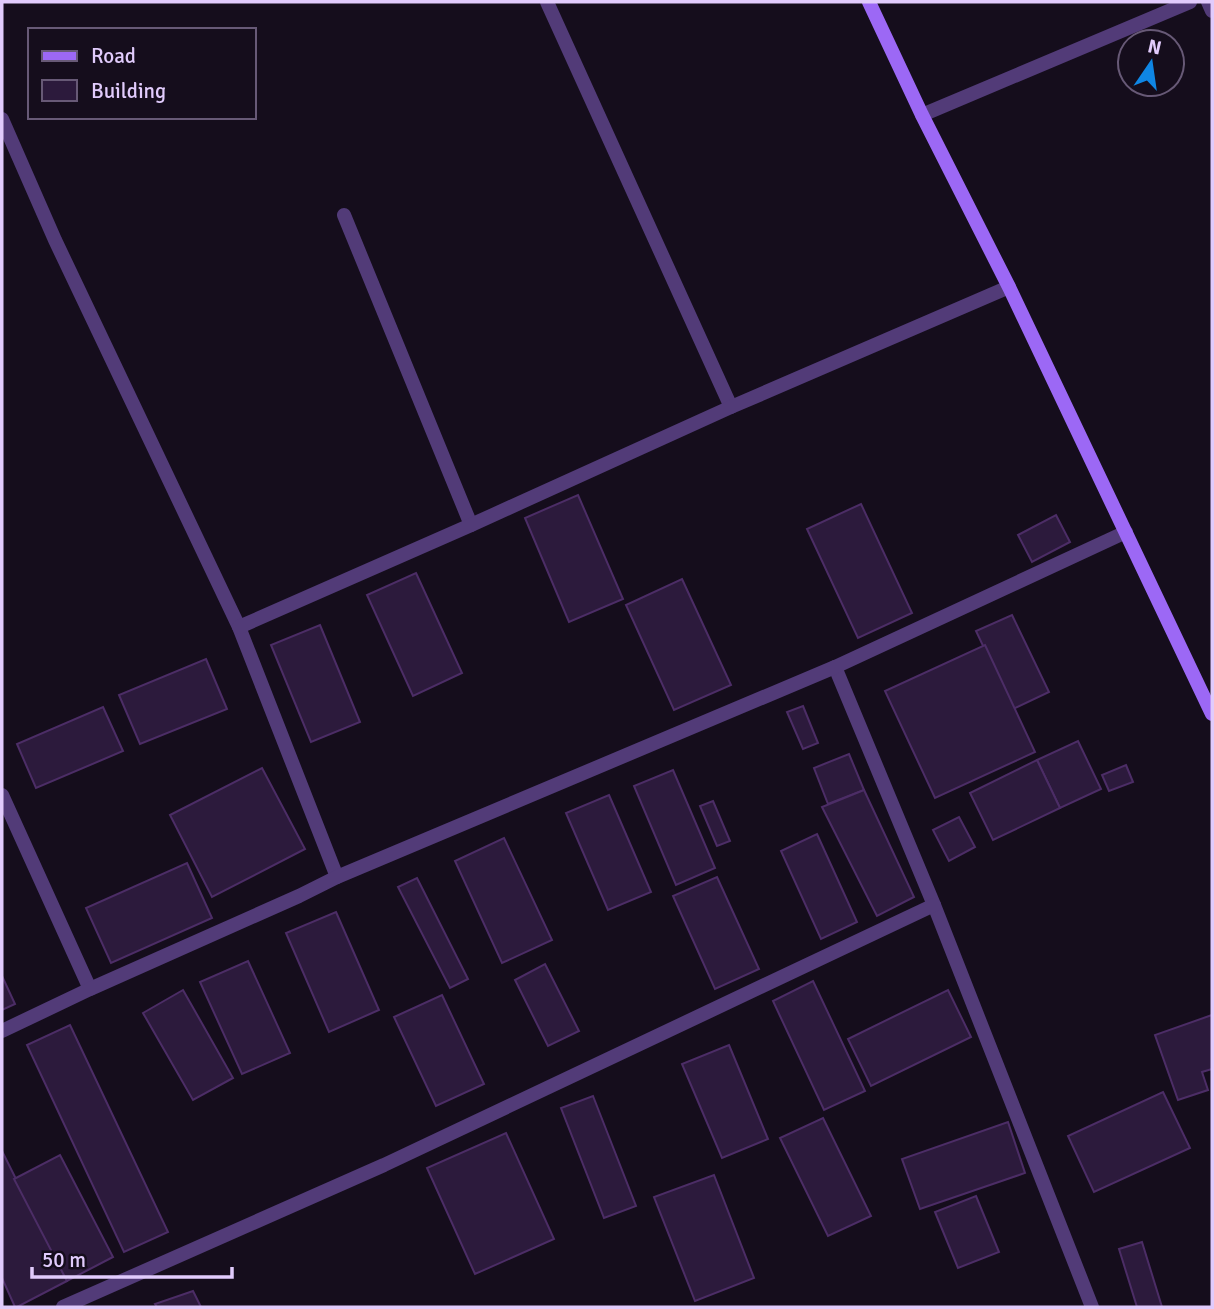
<svg xmlns="http://www.w3.org/2000/svg" width="1214" height="1309" viewBox="0 0 1214 1309" font-family="Signika,sans-serif">
  <style>
    .building { fill: #2c1a3c; stroke: #4c2d66; stroke-width: 2 }
    .lines { fill: none; stroke-linecap: round; stroke-linejoin: round }
    .street { stroke: #523b78; stroke-width: 14 }
    .secondary { stroke: #9c68f5; stroke-width: 14 }
  </style>
  <rect width="100%" height="100%" fill="#150d1c"/>
  <g class="building">
    <path d="M 578,495 L 623,599 L 569,622 L 525,518 Z"/>
    <path d="M 861,504 L 912,613 L 858,638 L 807,529 Z"/>
    <path d="M 1056,515 L 1070,542 L 1032,562 L 1018,535 Z"/>
    <path d="M 416,573 L 462,673 L 413,696 L 367,595 Z"/>
    <path d="M 682,579 L 731,685 L 674,710 L 626,605 Z"/>
    <path d="M 1012,615 L 1049,692 L 1013,709 L 976,631 Z"/>
    <path d="M 320,625 L 360,722 L 311,742 L 271,645 Z"/>
    <path d="M 985,645 L 1035,752 L 935,798 L 885,691 Z"/>
    <path d="M 206,659 L 227,709 L 140,744 L 119,695 Z"/>
    <path d="M 803,706 L 818,743 L 803,749 L 787,712 Z"/>
    <path d="M 103,707 L 123,751 L 36,788 L 17,744 Z"/>
    <path d="M 1078,741 L 1101,789 L 1060,808 L 1037,760 Z"/>
    <path d="M 849,754 L 864,790 L 828,804 L 814,768 Z"/>
    <path d="M 1037,760 L 1060,808 L 993,840 L 970,793 Z"/>
    <path d="M 1126,765 L 1133,782 L 1109,791 L 1102,775 Z"/>
    <path d="M 262,768 L 305,849 L 212,897 L 170,815 Z"/>
    <path d="M 673,770 L 715,868 L 676,885 L 634,786 Z"/>
    <path d="M 864,790 L 914,897 L 877,916 L 822,807 Z"/>
    <path d="M 609,795 L 651,892 L 608,910 L 566,813 Z"/>
    <path d="M 713,801 L 730,841 L 717,846 L 700,806 Z"/>
    <path d="M 959,817 L 975,847 L 949,861 L 933,830 Z"/>
    <path d="M 817,834 L 857,922 L 821,939 L 781,851 Z"/>
    <path d="M 504,838 L 552,940 L 502,963 L 455,861 Z"/>
    <path d="M 187,863 L 212,918 L 111,963 L 86,908 Z"/>
    <path d="M 717,877 L 759,969 L 715,989 L 673,896 Z"/>
    <path d="M 417,878 L 468,979 L 450,988 L 398,887 Z"/>
    <path d="M 336,912 L 379,1010 L 329,1032 L 286,933 Z"/>
    <path d="M 248,961 L 290,1053 L 242,1074 L 200,982 Z"/>
    <path d="M 545,964 L 579,1031 L 548,1046 L 515,980 Z"/>
    <path d="M 2,976 L 15,1004 L 2,1010 Z"/>
    <path d="M 813,981 L 865,1091 L 824,1110 L 773,1001 Z"/>
    <path d="M 183,990 L 233,1078 L 193,1100 L 143,1013 Z"/>
    <path d="M 948,990 L 971,1037 L 871,1086 L 848,1039 Z"/>
    <path d="M 442,995 L 484,1084 L 436,1106 L 394,1017 Z"/>
    <path d="M 1212,1015 L 1212,1069 L 1202,1072 L 1208,1090 L 1178,1100 L 1155,1035 Z"/>
    <path d="M 70,1025 L 168,1232 L 124,1252 L 27,1045 Z"/>
    <path d="M 729,1045 L 768,1139 L 722,1158 L 682,1064 Z"/>
    <path d="M 1163,1092 L 1190,1148 L 1094,1192 L 1068,1136 Z"/>
    <path d="M 593,1096 L 636,1206 L 604,1218 L 561,1108 Z"/>
    <path d="M 823,1118 L 871,1216 L 828,1236 L 780,1138 Z"/>
    <path d="M 1008,1122 L 1025,1173 L 920,1209 L 902,1159 Z"/>
    <path d="M 506,1133 L 554,1239 L 475,1274 L 427,1168 Z"/>
    <path d="M 2,1151 L 67,1281 L 17,1307 L 15,1307 L 2,1278 Z"/>
    <path d="M 60,1155 L 113,1257 L 67,1281 L 14,1179 Z"/>
    <path d="M 714,1175 L 754,1278 L 695,1301 L 654,1197 Z"/>
    <path d="M 976,1196 L 999,1252 L 958,1268 L 935,1212 Z"/>
    <path d="M 1142,1242 L 1162,1307 L 1137,1307 L 1119,1249 Z"/>
    <path d="M 193,1291 L 201,1307 L 157,1307 L 155,1304 Z"/>
  </g>
  <g class="lines">
    <g class="street">
      <path d="M 547,2 L 731,407"/>
      <path d="M 1208,2 L 1212,11"/>
      <path d="M 922,115 L 1190,2"/>
      <path d="M 2,119 L 55,240 L 239,627 L 337,877"/>
      <path d="M 344,215 L 471,525"/>
      <path d="M 239,627 L 471,525 L 731,407 L 1009,287"/>
      <path d="M 835,667 L 934,905 L 1092,1307"/>
      <path d="M 2,795 L 90,989"/>
      <path d="M 2,1031 L 90,989 L 299,896 L 337,877 L 835,667 L 1126,532"/>
      <path d="M 63,1307 L 384,1165 L 934,905"/>
    </g>
    <path class="secondary" d="M 869,2 L 922,115 L 1009,287 L 1212,714"/>
  </g>
  <rect width="1214" height="1309" fill="none" stroke="#e1cbfc" stroke-width="7"/>
  <rect x="28" y="28" width="228" height="91" fill="#150d1c" stroke="#675976" stroke-width="2"/>
  <rect x="42" y="51" width="35" height="10" fill="#9c68f5" stroke="#675976" stroke-width="2"/>
  <text x="91" y="63" font-size="21" fill="#e1cbfc">Road</text>
  <rect x="42" y="80" width="35" height="21" fill="#2c1a3c" stroke="#675976" stroke-width="2"/>
  <text x="91" y="98" font-size="21" fill="#e1cbfc">Building</text>
  <g transform="translate(1151 63) rotate(13)"><circle r="33" fill="#150d1c" stroke="#675976" stroke-width="2"/>
  <path d="M0-5L12 26L0 18L-12 26Z" fill="#0f86e4"/>
  <text y="-10" font-size="19" font-weight="bold" text-anchor="middle" fill="#e1cbfc">N</text>
  </g>
  <path d="M32 1267v10h200v-10" fill="none" stroke="#e1cbfc" stroke-width="3.5"/>
  <text x="42" y="1267" font-size="21" fill="#e1cbfc" stroke="#150d1c" stroke-width="5" paint-order="stroke">50 m</text>
</svg>
